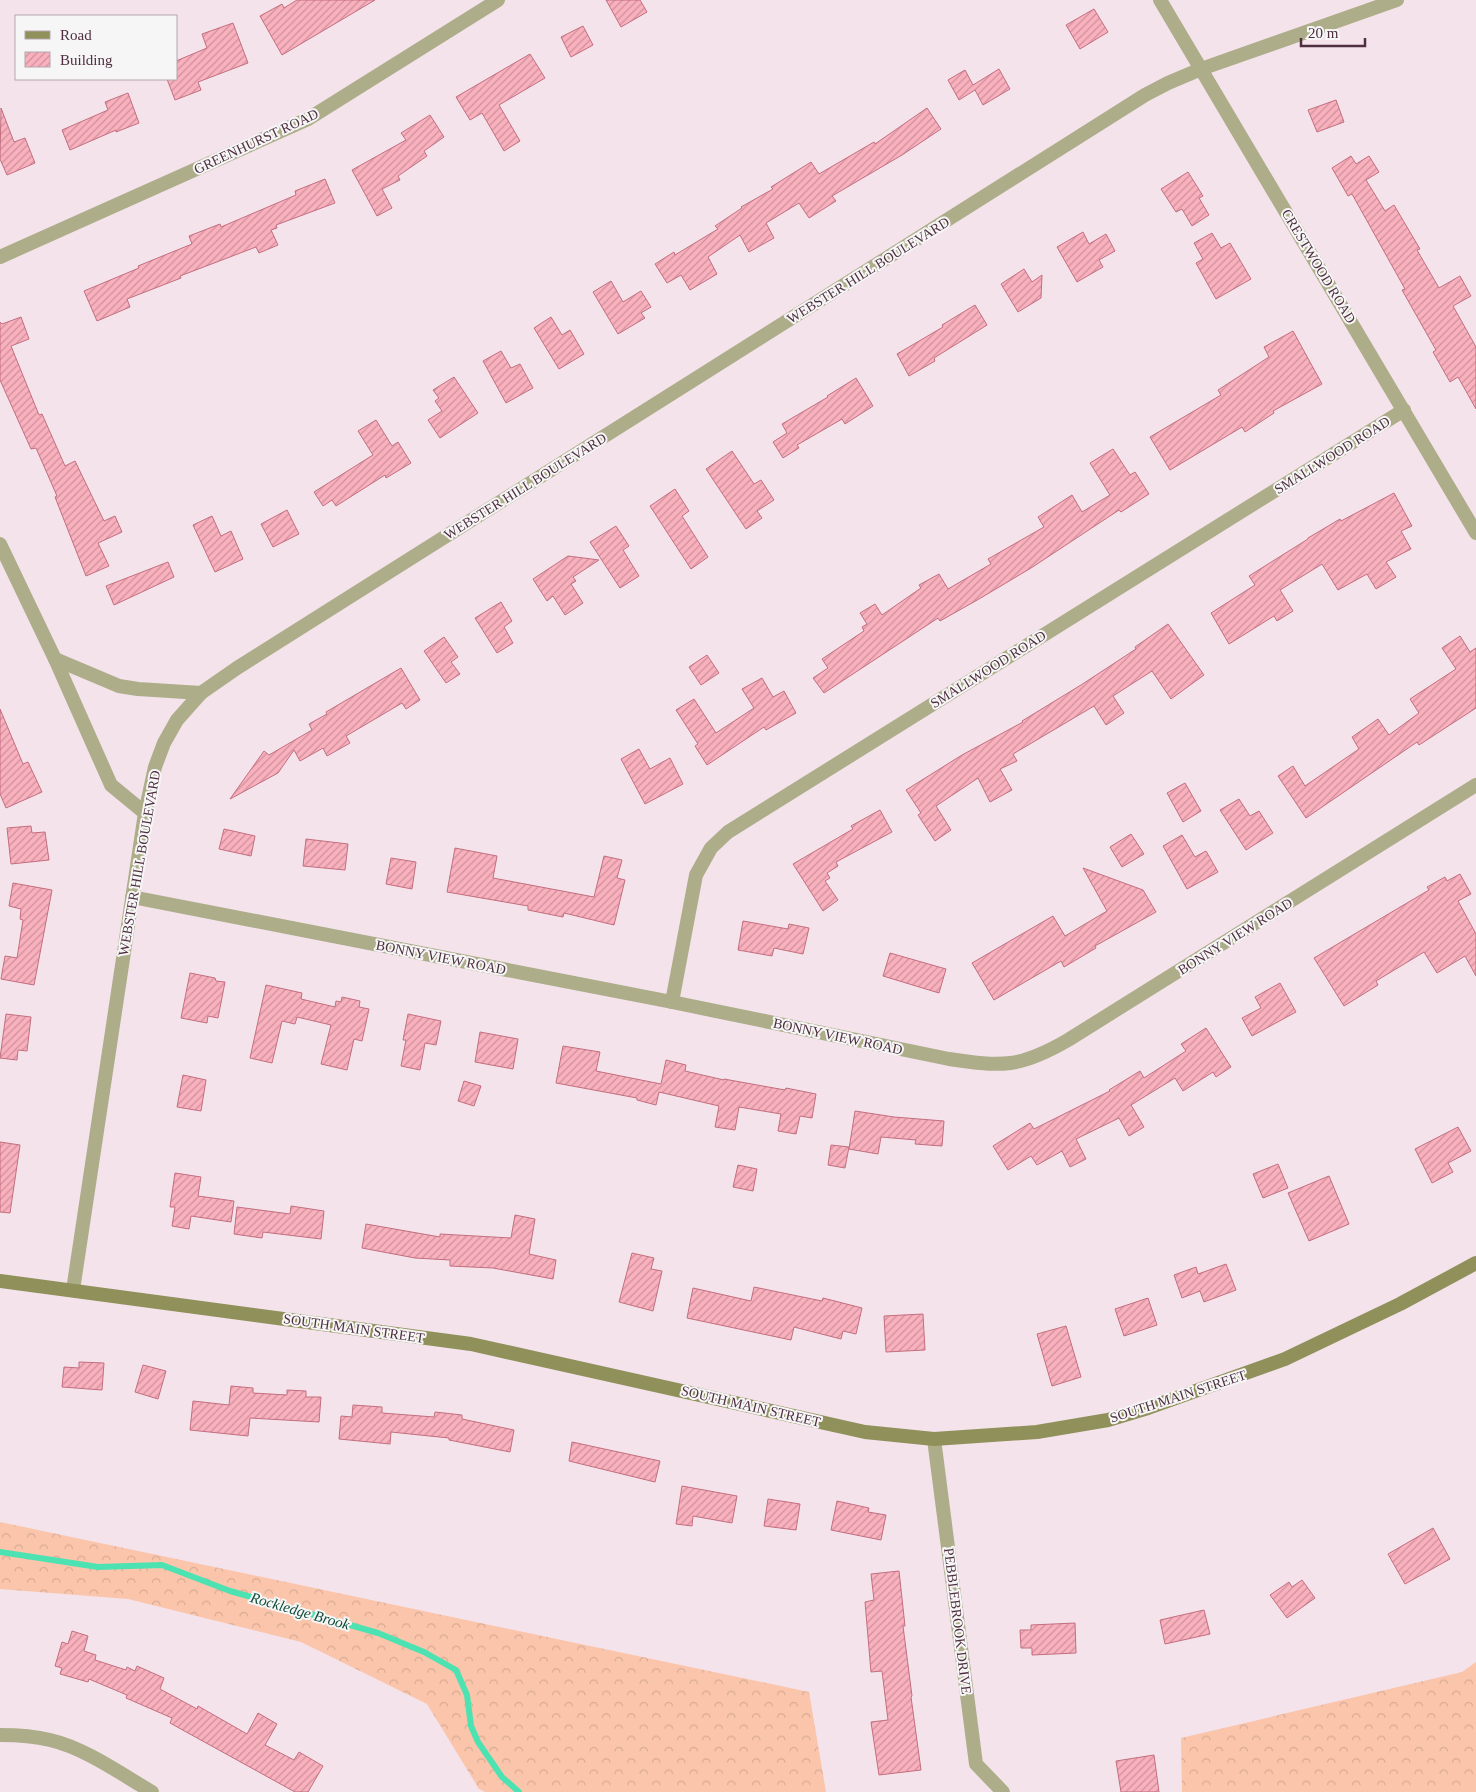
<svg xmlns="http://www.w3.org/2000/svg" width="1476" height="1792" viewBox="0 0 1476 1792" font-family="'Times New Roman',serif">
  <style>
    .forest { fill: url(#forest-crowns) }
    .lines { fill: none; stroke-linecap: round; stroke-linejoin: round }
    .stream { stroke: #4de2b2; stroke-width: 6 }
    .building { fill: url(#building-hatch); stroke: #c36e7f }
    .minor { stroke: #adad8a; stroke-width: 14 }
    .tertiary { stroke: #adad8a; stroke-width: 14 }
    .secondary { stroke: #90905a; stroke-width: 14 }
    .labels { text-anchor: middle; stroke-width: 4; stroke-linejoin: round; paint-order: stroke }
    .street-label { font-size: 14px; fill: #4f2e3f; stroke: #f6f6f6 }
    .water-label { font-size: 15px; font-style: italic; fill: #0e4c39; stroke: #f6f6f6 }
  </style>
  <defs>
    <pattern id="forest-crowns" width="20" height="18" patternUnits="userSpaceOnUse" patternTransform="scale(1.25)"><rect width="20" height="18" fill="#fac5ab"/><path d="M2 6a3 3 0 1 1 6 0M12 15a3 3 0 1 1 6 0" fill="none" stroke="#d8aa94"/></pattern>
    <pattern id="building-hatch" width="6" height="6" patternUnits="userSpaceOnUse" patternTransform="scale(1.25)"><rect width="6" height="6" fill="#fab1be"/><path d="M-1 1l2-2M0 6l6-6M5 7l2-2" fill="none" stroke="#cd909c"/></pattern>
  </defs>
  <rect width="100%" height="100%" fill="#f4e3eb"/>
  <g class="forest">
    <path d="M 0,1522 L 809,1692 L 826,1792 L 485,1792 L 479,1789 L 427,1704 L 301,1642 L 128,1599 L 0,1589 Z"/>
    <path d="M 1476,1662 L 1476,1792 L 1182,1792 L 1181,1738 L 1462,1672 Z"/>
  </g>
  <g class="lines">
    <path class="stream" d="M 0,1552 L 98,1567 L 162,1565 L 230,1591 L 378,1633 L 424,1652 L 456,1670 L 467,1695 L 471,1726 L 478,1742 L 502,1777 L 519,1792"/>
  </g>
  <g class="building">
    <path d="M 297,0 L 375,0 L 282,55 L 260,16 L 282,4 L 284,8 Z"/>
    <path d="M 606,0 L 640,0 L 647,12 L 621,27 Z"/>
    <path d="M 1094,9 L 1108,32 L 1080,49 L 1066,25 Z"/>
    <path d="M 233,23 L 248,63 L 198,82 L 201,90 L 175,100 L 167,79 L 176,79 L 176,61 L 207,48 L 202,34 Z"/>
    <path d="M 583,26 L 593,45 L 571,57 L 561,37 Z"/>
    <path d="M 530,54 L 545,78 L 499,105 L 520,141 L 504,151 L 482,113 L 470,120 L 456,97 Z"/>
    <path d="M 999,69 L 1010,89 L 983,105 L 975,90 L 959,100 L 948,80 L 965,70 L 973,85 Z"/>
    <path d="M 128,93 L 139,123 L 116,132 L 116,130 L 70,150 L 62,130 L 108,110 L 105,102 Z"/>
    <path d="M 1336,100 L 1344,122 L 1317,132 L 1308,110 Z"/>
    <path d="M 1,108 L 14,142 L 25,138 L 35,163 L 7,175 L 0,159 Z"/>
    <path d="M 927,108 L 941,129 L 902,155 L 832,196 L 836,201 L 809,218 L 799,203 L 766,223 L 774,238 L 749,252 L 740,235 L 708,257 L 717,274 L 690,290 L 681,275 L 667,283 L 655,264 L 674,252 L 675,255 L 718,229 L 715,226 L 742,208 L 741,207 L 773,189 L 771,187 L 811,162 L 819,174 L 874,142 L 875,144 Z"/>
    <path d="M 430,115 L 444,137 L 424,151 L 427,156 L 398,176 L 400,180 L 382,189 L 392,208 L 377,216 L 352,170 L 406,140 L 401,133 Z"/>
    <path d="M 1351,156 L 1356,164 L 1369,156 L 1379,172 L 1366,180 L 1385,211 L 1394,205 L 1420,249 L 1417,250 L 1439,288 L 1460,276 L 1471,296 L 1453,306 L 1476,347 L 1476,409 L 1458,377 L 1450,382 L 1433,352 L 1436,350 L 1402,290 L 1405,289 L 1352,194 L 1348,196 L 1332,168 Z"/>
    <path d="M 1188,172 L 1203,196 L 1199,198 L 1209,215 L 1192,226 L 1182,209 L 1176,212 L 1161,189 Z"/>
    <path d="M 325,179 L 335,203 L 276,225 L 277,228 L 271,230 L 278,245 L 259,253 L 256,247 L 180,276 L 181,278 L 127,299 L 130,307 L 97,321 L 84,291 L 139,268 L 138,266 L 192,244 L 189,236 L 220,224 L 221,227 L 296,195 L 295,191 Z"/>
    <path d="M 1083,232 L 1089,244 L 1106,234 L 1115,251 L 1099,260 L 1103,267 L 1077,282 L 1057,247 Z"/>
    <path d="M 1212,233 L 1221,248 L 1230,243 L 1251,279 L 1216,299 L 1196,263 L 1203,259 L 1194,243 Z"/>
    <path d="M 1024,269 L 1032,282 L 1042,275 L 1041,298 L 1018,312 L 1001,284 Z"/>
    <path d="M 611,281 L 623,302 L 641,291 L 651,307 L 641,313 L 645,318 L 618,334 L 593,292 Z"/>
    <path d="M 975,305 L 987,325 L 934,358 L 935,361 L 909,376 L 897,354 L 943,327 L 942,325 Z"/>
    <path d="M 21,317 L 29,339 L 11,346 L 39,415 L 42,414 L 65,466 L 75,461 L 104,521 L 115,516 L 122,532 L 98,543 L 109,566 L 86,576 L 55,497 L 57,496 L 36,448 L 31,449 L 0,380 L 0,322 L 2,324 Z"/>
    <path d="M 551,317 L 562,335 L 570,330 L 584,354 L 559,369 L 534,328 Z"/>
    <path d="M 1293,331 L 1322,384 L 1273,411 L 1274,413 L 1245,432 L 1242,427 L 1170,470 L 1150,437 L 1221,395 L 1218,390 L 1269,357 L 1264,347 Z"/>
    <path d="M 501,351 L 511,368 L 520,364 L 533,388 L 506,403 L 483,361 Z"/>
    <path d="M 454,377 L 478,413 L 440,438 L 428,420 L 442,411 L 435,401 L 439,398 L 433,390 Z"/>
    <path d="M 856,378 L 873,406 L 845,424 L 842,419 L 797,445 L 799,448 L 783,458 L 773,442 L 787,433 L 782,424 L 828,397 L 827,396 Z"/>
    <path d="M 376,420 L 392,446 L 398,442 L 411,463 L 386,478 L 385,475 L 336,506 L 332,500 L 323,506 L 314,492 L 373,455 L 358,431 Z"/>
    <path d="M 1113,449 L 1130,475 L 1135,472 L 1149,494 L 1121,512 L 1119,510 L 1031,568 L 979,599 L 940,621 L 938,618 L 824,693 L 813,678 L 828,668 L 822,659 L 864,631 L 862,627 L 867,624 L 860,613 L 875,604 L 882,615 L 921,588 L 919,585 L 939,574 L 948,589 L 991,564 L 988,559 L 1044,527 L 1038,517 L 1072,495 L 1082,512 L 1110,495 L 1090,463 Z"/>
    <path d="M 732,451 L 754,484 L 761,480 L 774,500 L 757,511 L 762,518 L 746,529 L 706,469 Z"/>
    <path d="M 675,489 L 689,511 L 682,516 L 708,557 L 691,569 L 650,506 Z"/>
    <path d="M 1394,493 L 1412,526 L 1401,531 L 1411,549 L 1386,562 L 1396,577 L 1376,589 L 1367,574 L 1338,590 L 1322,564 L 1280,590 L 1293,611 L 1277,621 L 1274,616 L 1229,644 L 1211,613 L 1255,585 L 1249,576 L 1308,539 L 1308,538 L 1340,519 L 1341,521 Z"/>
    <path d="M 287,510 L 299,534 L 273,547 L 261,524 Z"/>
    <path d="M 212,516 L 221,536 L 231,531 L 243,559 L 215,572 L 193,525 Z"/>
    <path d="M 616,526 L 629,546 L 623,550 L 639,576 L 620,588 L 590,542 Z"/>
    <path d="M 568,556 L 599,560 L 573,577 L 576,581 L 571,584 L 583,603 L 565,615 L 553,596 L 547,601 L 533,579 Z"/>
    <path d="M 168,562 L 174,577 L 114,605 L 106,586 Z"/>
    <path d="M 501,602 L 512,621 L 504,627 L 513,643 L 497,653 L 475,618 Z"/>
    <path d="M 1168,624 L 1204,675 L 1171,699 L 1152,671 L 1113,696 L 1124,713 L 1106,725 L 1094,706 L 1013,754 L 1017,761 L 1000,769 L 1012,790 L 990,802 L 978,778 L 936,806 L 951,830 L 935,841 L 918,815 L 921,813 L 906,790 L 962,755 L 1023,722 L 1022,721 L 1081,685 L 1136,649 L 1135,647 Z"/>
    <path d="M 1460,636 L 1470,652 L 1476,648 L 1476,708 L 1419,745 L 1417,742 L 1306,818 L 1278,776 L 1293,766 L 1305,786 L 1359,749 L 1352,737 L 1378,719 L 1389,735 L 1419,713 L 1410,699 L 1456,669 L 1442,648 Z"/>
    <path d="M 444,637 L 458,657 L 451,662 L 460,674 L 446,683 L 424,651 Z"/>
    <path d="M 707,655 L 719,673 L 701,685 L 689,667 Z"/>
    <path d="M 401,668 L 420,700 L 406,709 L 402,703 L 346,736 L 350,743 L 327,756 L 323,748 L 300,761 L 294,750 L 278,773 L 230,799 L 264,751 L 269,755 L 312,730 L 309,724 L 327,714 L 326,712 Z"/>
    <path d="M 762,678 L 773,697 L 784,691 L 796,713 L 766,730 L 764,727 L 707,765 L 695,746 L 698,744 L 676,710 L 694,699 L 716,733 L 754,708 L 742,689 Z"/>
    <path d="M 0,709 L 23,764 L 28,762 L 42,792 L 6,808 L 0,794 Z"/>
    <path d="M 639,749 L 650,769 L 670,758 L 683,784 L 645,804 L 621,759 Z"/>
    <path d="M 1185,783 L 1201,811 L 1183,822 L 1167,793 Z"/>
    <path d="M 1239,799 L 1250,816 L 1259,811 L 1273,833 L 1246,850 L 1220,810 Z"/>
    <path d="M 880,810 L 892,832 L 836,862 L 838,866 L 827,873 L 830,878 L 825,881 L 838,900 L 823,911 L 793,864 L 853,829 L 851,826 Z"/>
    <path d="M 31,826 L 32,833 L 45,832 L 49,860 L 11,864 L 7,828 Z"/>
    <path d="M 224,829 L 255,836 L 251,856 L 219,849 Z"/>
    <path d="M 1131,834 L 1144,854 L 1122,867 L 1110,847 Z"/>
    <path d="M 1182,835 L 1195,857 L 1206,851 L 1218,872 L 1187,889 L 1163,846 Z"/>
    <path d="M 306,839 L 348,844 L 345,870 L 303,866 Z"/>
    <path d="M 455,848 L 497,856 L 493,878 L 594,897 L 604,856 L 622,860 L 617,878 L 625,880 L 614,925 L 564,913 L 563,917 L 528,910 L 528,906 L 447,892 Z"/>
    <path d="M 391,858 L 416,862 L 412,889 L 386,884 Z"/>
    <path d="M 1083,868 L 1143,890 L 1156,912 L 1095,946 L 1096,948 L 1064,967 L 1061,961 L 994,1000 L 972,963 L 1053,916 L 1065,936 L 1107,911 Z"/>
    <path d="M 1460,874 L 1471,894 L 1458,901 L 1476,934 L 1476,976 L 1465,956 L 1437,973 L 1424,952 L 1376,981 L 1378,985 L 1344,1006 L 1314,958 L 1429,890 L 1427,887 L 1445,877 L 1447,881 Z"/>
    <path d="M 13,883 L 52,890 L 34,985 L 1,979 L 5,956 L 17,958 L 23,920 L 20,919 L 21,909 L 9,906 Z"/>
    <path d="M 743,921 L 788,929 L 789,924 L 809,928 L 803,954 L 774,948 L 772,956 L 738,950 Z"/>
    <path d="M 890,953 L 946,969 L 939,993 L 883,976 Z"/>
    <path d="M 190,973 L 215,978 L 216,981 L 225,982 L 218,1018 L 208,1016 L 207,1023 L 181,1018 Z"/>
    <path d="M 1280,983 L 1296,1012 L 1252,1036 L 1242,1018 L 1261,1008 L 1255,997 Z"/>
    <path d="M 266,985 L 302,993 L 301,999 L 335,1007 L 336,1001 L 341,1002 L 342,997 L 360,1001 L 359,1007 L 369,1009 L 362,1041 L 354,1039 L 347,1070 L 321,1064 L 331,1025 L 297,1017 L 295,1024 L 282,1021 L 272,1063 L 250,1058 Z"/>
    <path d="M 6,1014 L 31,1017 L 27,1051 L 18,1050 L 17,1060 L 0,1058 Z"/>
    <path d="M 408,1014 L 441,1021 L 436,1045 L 425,1043 L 420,1070 L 401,1066 L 406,1040 L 403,1040 Z"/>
    <path d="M 1206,1028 L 1231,1067 L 1216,1077 L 1213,1072 L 1183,1091 L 1175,1078 L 1131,1105 L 1144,1127 L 1129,1136 L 1119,1118 L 1076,1139 L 1086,1159 L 1070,1167 L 1062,1151 L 1037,1165 L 1031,1156 L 1008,1170 L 993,1146 L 1030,1123 L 1034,1129 L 1110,1091 L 1109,1090 L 1140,1071 L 1144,1078 L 1186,1051 L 1181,1044 Z"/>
    <path d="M 480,1032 L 518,1039 L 513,1069 L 475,1062 Z"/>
    <path d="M 563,1046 L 600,1052 L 596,1071 L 661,1084 L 666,1060 L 686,1065 L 685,1071 L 724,1080 L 724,1079 L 785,1090 L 786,1088 L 816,1094 L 812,1118 L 800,1116 L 796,1134 L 778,1131 L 781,1114 L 739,1107 L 735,1130 L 715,1127 L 719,1106 L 659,1092 L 656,1105 L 637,1100 L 637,1098 L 556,1083 Z"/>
    <path d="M 183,1075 L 206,1080 L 201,1111 L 177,1107 Z"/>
    <path d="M 464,1081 L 481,1086 L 474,1106 L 458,1101 Z"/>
    <path d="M 855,1111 L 894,1117 L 944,1121 L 942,1146 L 915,1144 L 916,1140 L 881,1137 L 878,1154 L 849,1149 Z"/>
    <path d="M 1458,1127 L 1471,1151 L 1448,1163 L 1453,1172 L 1432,1183 L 1415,1149 Z"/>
    <path d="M 0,1142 L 20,1145 L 10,1213 L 0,1212 Z"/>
    <path d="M 831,1145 L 849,1147 L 845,1168 L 828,1165 Z"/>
    <path d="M 1278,1164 L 1288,1188 L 1263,1198 L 1253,1174 Z"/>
    <path d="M 738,1165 L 757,1169 L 753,1191 L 733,1187 Z"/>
    <path d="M 175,1173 L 201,1177 L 198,1196 L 234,1201 L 231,1222 L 191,1216 L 189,1229 L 172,1226 L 175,1207 L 170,1207 Z"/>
    <path d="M 1329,1176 L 1349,1224 L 1309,1241 L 1288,1193 Z"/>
    <path d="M 291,1206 L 324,1211 L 321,1239 L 263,1232 L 262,1238 L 234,1234 L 237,1207 L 290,1214 Z"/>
    <path d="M 515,1215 L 535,1219 L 529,1254 L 556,1260 L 553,1279 L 493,1268 L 450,1266 L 450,1260 L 415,1258 L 362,1248 L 366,1224 L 440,1237 L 440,1234 L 511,1238 Z"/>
    <path d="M 632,1253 L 654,1258 L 651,1269 L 662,1271 L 653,1311 L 619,1302 Z"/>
    <path d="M 1226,1264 L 1236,1290 L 1204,1302 L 1200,1291 L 1182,1298 L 1174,1275 L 1196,1267 L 1198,1274 Z"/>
    <path d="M 754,1287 L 822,1301 L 823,1298 L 862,1308 L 856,1334 L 843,1331 L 841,1339 L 794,1327 L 791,1340 L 687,1318 L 693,1288 L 751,1301 Z"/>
    <path d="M 1148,1298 L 1157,1325 L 1124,1336 L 1115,1309 Z"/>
    <path d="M 923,1314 L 925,1350 L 886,1352 L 884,1316 Z"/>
    <path d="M 1066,1326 L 1081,1377 L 1052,1386 L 1037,1334 Z"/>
    <path d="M 79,1362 L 104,1363 L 102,1390 L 62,1387 L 64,1367 L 79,1368 Z"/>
    <path d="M 143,1365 L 166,1371 L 158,1399 L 135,1392 Z"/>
    <path d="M 231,1386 L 253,1388 L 253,1393 L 287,1395 L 287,1390 L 306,1391 L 306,1397 L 321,1397 L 319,1422 L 250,1418 L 248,1436 L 190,1430 L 193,1401 L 229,1405 Z"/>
    <path d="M 353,1405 L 382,1407 L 382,1413 L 434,1417 L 435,1412 L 462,1415 L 462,1419 L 514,1430 L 510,1452 L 449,1440 L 449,1438 L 391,1432 L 390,1444 L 339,1439 L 341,1416 L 352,1417 Z"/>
    <path d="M 572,1442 L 660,1461 L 655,1482 L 569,1461 Z"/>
    <path d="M 682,1486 L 737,1496 L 732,1523 L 693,1516 L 692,1526 L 676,1524 Z"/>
    <path d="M 768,1499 L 800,1504 L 796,1530 L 764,1526 Z"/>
    <path d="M 837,1501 L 869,1508 L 868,1512 L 886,1515 L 881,1540 L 831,1530 Z"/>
    <path d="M 1433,1528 L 1450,1559 L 1405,1584 L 1388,1554 Z"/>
    <path d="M 899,1571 L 905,1626 L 903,1626 L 912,1696 L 911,1697 L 921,1770 L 879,1775 L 871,1722 L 888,1720 L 882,1671 L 871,1672 L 865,1602 L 874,1600 L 871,1574 Z"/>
    <path d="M 1302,1580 L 1315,1598 L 1287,1618 L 1270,1595 L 1289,1582 L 1292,1587 Z"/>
    <path d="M 1204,1610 L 1210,1634 L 1165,1644 L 1160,1620 Z"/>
    <path d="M 1075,1623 L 1076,1653 L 1032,1655 L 1032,1648 L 1021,1648 L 1020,1630 L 1031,1630 L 1031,1625 Z"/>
    <path d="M 72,1631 L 88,1636 L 84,1651 L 96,1655 L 95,1660 L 126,1670 L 127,1667 L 135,1671 L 137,1666 L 164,1678 L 160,1689 L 197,1709 L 198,1706 L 247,1734 L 258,1713 L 277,1724 L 265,1745 L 294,1760 L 299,1752 L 323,1766 L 308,1792 L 295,1792 L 170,1723 L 172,1718 L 126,1698 L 127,1695 L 89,1679 L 88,1682 L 60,1674 L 62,1668 L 55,1666 L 62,1642 L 68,1644 Z"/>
    <path d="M 1154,1755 L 1159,1792 L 1121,1792 L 1116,1761 Z"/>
  </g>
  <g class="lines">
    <g class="minor">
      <path d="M 1160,0 L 1476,533"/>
      <path d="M 0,257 L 308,119 L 498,0"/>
      <path d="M 0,544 L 55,659 L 111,785 L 145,813"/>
      <path d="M 55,659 L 119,686 L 138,689 L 201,693"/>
      <path d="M 132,897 L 672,1002 L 949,1059 C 1002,1067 1020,1068 1068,1040 L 1476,785"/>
      <path d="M 672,1002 L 696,875 L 711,848 L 728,832 L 1404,410"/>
      <path d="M 934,1439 L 976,1764 L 1003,1792"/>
      <path d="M 0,1735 C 16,1735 34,1736 50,1740 C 85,1748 121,1774 152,1792"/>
    </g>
    <path class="tertiary" d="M 73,1290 L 145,813 L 155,767 L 164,743 L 177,720 L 201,693 L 237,668 L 1145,95 L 1168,83 L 1201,69 L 1397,0"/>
    <path class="secondary" d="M 0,1281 L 471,1344 L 865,1432 L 934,1439 L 1037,1432 L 1108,1420 L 1148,1408 L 1285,1359 L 1400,1304 L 1476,1263"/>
  </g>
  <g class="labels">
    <g class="street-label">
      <text transform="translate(256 141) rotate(-25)" y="5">GREENHURST ROAD</text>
      <text transform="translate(1319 266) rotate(59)" y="5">CRESTWOOD ROAD</text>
      <text transform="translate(868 270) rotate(-32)" y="5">WEBSTER HILL BOULEVARD</text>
      <text transform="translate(1332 455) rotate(-32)" y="5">SMALLWOOD ROAD</text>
      <text transform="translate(525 486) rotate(-32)" y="5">WEBSTER HILL BOULEVARD</text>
      <text transform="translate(988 669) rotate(-32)" y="5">SMALLWOOD ROAD</text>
      <text transform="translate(139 863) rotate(-80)" y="5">WEBSTER HILL BOULEVARD</text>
      <text transform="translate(1235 936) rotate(-32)" y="5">BONNY VIEW ROAD</text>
      <text transform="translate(441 957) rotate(11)" y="5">BONNY VIEW ROAD</text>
      <text transform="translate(838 1036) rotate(12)" y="5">BONNY VIEW ROAD</text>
      <text transform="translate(354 1328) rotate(8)" y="5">SOUTH MAIN STREET</text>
      <text transform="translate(1178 1396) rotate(-18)" y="5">SOUTH MAIN STREET</text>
      <text transform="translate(751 1406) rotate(13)" y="5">SOUTH MAIN STREET</text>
      <text transform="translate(958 1621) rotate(83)" y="5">PEBBLEBROOK DRIVE</text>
    </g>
    <g class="water-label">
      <text transform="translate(300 1611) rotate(16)" y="5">Rockledge Brook</text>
    </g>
  </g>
  <rect x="15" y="15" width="162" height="65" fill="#f6f6f6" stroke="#b3a6ad"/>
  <rect x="25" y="31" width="25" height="8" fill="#90905a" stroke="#b3a6ad"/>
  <text x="60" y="40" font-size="15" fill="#4f2e3f">Road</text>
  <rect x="25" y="52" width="25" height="15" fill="url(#building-hatch)" stroke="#b3a6ad"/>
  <text x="60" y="65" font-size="15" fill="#4f2e3f">Building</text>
  <path d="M1301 38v8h64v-8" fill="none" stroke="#4f2e3f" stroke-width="2.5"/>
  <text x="1308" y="38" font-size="15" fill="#4f2e3f" stroke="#f6f6f6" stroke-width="4" paint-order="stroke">20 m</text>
</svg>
